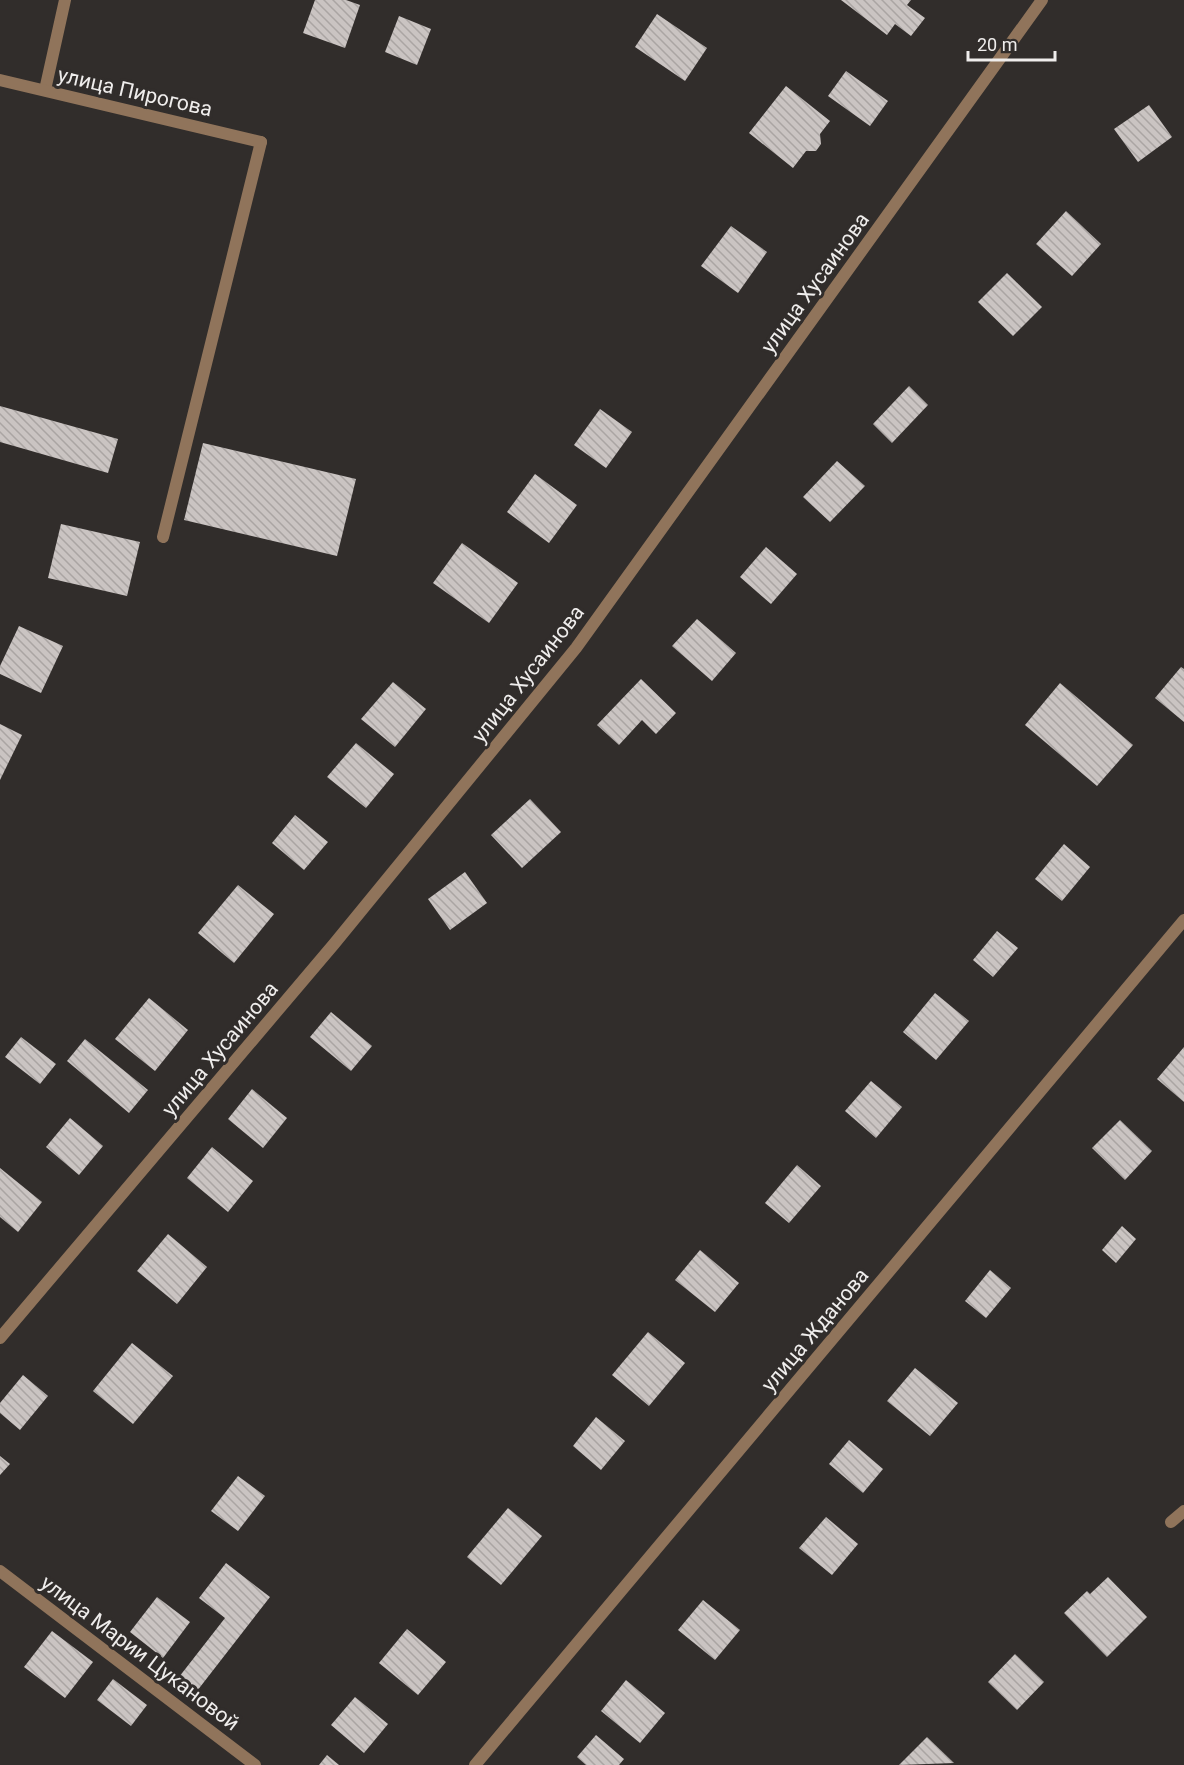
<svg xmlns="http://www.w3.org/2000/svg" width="1184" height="1765" viewBox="0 0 1184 1765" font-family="Roboto,sans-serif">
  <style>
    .building { fill: url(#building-back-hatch) }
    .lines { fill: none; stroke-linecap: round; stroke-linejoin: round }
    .service { stroke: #90745b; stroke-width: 12 }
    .minor { stroke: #90745b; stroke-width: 12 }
    .labels { text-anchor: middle; stroke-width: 6; stroke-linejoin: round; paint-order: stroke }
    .street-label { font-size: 21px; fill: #efedec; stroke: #312d2b }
  </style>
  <defs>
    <pattern id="building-back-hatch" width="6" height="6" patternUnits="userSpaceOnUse" patternTransform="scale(1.5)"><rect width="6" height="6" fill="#cac4c2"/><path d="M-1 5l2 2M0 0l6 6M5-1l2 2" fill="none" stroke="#aaa5a3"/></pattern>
  </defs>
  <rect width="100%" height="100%" fill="#312d2b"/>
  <g class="building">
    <path d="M 315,0 L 346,0 L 360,5 L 345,48 L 303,33 Z"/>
    <path d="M 841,0 L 911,0 L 907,5 L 925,18 L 911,36 L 895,24 L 887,35 Z"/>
    <path d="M 657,14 L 707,48 L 685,81 L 635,47 Z"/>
    <path d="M 399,16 L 431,29 L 417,65 L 385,52 Z"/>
    <path d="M 846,71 L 888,101 L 870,126 L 828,96 Z"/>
    <path d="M 786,86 L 830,121 L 820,134 L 821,144 L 816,151 L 806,151 L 793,168 L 749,133 Z"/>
    <path d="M 1149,105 L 1172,137 L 1138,162 L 1114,129 Z"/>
    <path d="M 1066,211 L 1101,244 L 1072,276 L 1036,244 Z"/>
    <path d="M 731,226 L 767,252 L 738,293 L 701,266 Z"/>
    <path d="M 1007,273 L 1042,307 L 1013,336 L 978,302 Z"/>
    <path d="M 909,386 L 928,405 L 892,443 L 873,424 Z"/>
    <path d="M 0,406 L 118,439 L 108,473 L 0,442 Z"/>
    <path d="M 600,409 L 632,432 L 606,468 L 574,445 Z"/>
    <path d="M 203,443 L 356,479 L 337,556 L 184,520 Z"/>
    <path d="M 837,461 L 865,486 L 830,522 L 803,497 Z"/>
    <path d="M 535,474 L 577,505 L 549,543 L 507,512 Z"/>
    <path d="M 61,524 L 140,542 L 127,596 L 48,578 Z"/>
    <path d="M 462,543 L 518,583 L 489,623 L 433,583 Z"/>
    <path d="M 766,547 L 797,574 L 771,604 L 740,577 Z"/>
    <path d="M 697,619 L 736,653 L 712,681 L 672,646 Z"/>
    <path d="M 19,626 L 63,646 L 41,693 L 0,674 L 0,666 Z"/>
    <path d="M 1181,667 L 1184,669 L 1184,722 L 1155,698 Z"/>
    <path d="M 641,679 L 676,713 L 656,734 L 642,720 L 619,745 L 597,725 Z"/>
    <path d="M 393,682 L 426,709 L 395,747 L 361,719 Z"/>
    <path d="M 1060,683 L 1133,745 L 1097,786 L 1025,725 Z"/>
    <path d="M 0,724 L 22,735 L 0,780 Z"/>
    <path d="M 356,743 L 394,774 L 366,808 L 327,777 Z"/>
    <path d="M 530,799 L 561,832 L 522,868 L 491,835 Z"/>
    <path d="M 295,815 L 328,842 L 304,870 L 272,843 Z"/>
    <path d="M 1064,844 L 1090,867 L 1062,901 L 1035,879 Z"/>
    <path d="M 465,872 L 487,903 L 450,930 L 428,899 Z"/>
    <path d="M 238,885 L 274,914 L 234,963 L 198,933 Z"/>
    <path d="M 997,931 L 1018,948 L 993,977 L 973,960 Z"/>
    <path d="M 935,993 L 969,1021 L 936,1060 L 903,1032 Z"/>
    <path d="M 149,998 L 188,1030 L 155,1071 L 115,1039 Z"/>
    <path d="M 331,1012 L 372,1046 L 351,1071 L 310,1037 Z"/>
    <path d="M 21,1037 L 56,1064 L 40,1084 L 5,1057 Z"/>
    <path d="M 85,1039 L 148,1090 L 129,1113 L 67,1061 Z"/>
    <path d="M 1184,1047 L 1184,1102 L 1157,1079 Z"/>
    <path d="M 871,1081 L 902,1107 L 876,1138 L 845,1111 Z"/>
    <path d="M 252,1089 L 287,1118 L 263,1148 L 228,1119 Z"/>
    <path d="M 70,1118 L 103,1146 L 79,1175 L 46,1147 Z"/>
    <path d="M 1120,1120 L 1152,1151 L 1125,1180 L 1092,1148 Z"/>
    <path d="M 212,1147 L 253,1181 L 228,1212 L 187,1178 Z"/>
    <path d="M 797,1165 L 821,1186 L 789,1223 L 765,1203 Z"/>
    <path d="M 0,1168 L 42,1202 L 18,1232 L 0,1217 Z"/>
    <path d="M 1122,1226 L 1136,1239 L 1116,1263 L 1102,1250 Z"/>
    <path d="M 168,1234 L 207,1267 L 177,1304 L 137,1271 Z"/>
    <path d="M 700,1250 L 739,1283 L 715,1312 L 675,1280 Z"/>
    <path d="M 990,1270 L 1011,1288 L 986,1318 L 965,1301 Z"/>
    <path d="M 648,1332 L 685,1363 L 649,1406 L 612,1375 Z"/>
    <path d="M 132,1343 L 173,1376 L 133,1424 L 93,1391 Z"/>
    <path d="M 915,1368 L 958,1403 L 930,1436 L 887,1401 Z"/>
    <path d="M 23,1375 L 48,1396 L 20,1430 L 0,1413 L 0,1403 Z"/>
    <path d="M 596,1417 L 625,1441 L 601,1470 L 573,1446 Z"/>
    <path d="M 849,1440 L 883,1469 L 863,1493 L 829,1464 Z"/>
    <path d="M 0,1456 L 10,1464 L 0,1475 Z"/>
    <path d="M 238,1476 L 265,1496 L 238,1531 L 211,1511 Z"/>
    <path d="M 508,1508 L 542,1536 L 501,1585 L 467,1557 Z"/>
    <path d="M 826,1517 L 858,1544 L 832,1575 L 799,1548 Z"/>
    <path d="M 226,1563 L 270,1597 L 197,1691 L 179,1677 L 225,1618 L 199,1598 Z"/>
    <path d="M 1108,1577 L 1147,1617 L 1107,1657 L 1064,1613 L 1087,1591 L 1090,1594 Z"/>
    <path d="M 157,1597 L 190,1622 L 163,1658 L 130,1632 Z"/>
    <path d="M 703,1600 L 740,1630 L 715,1660 L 678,1630 Z"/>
    <path d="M 407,1629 L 446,1662 L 418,1695 L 379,1663 Z"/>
    <path d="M 52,1631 L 93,1662 L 65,1698 L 24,1667 Z"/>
    <path d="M 1015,1654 L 1044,1682 L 1017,1710 L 988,1682 Z"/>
    <path d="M 113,1679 L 147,1705 L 131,1726 L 97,1700 Z"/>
    <path d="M 626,1680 L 665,1713 L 640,1743 L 601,1711 Z"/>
    <path d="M 355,1697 L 388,1724 L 364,1753 L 331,1725 Z"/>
    <path d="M 596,1735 L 624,1759 L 619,1765 L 586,1765 L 577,1757 Z"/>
    <path d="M 927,1737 L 954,1763 L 899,1765 Z"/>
    <path d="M 327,1755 L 339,1765 L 319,1765 Z"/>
  </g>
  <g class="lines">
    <g class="service">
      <path d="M 45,90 L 65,0"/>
      <path d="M 163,537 L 261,142"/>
      <path d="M 1171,1522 L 1184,1511"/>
    </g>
    <g class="minor">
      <path d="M 0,80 L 261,142"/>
      <path d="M 0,1338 L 334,944 L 576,648 L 1042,0"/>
      <path d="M 0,1571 L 255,1765"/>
      <path d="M 475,1765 L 1184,920"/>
    </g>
  </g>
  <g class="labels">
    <g class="street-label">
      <text transform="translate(135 92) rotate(13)" y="7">улица Пирогова</text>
      <text transform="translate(815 283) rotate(-54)" y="7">улица Хусаинова</text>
      <text transform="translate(528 674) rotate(-52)" y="7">улица Хусаинова</text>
      <text transform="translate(220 1049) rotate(-50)" y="7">улица Хусаинова</text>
      <text transform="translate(815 1330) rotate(-50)" y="7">улица Жданова</text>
      <text transform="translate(140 1653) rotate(37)" y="7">улица Марии Цукановой</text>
    </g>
  </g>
  <path d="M968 51v9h87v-9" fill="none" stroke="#efedec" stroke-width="3"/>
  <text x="977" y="51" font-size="18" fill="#efedec" stroke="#312d2b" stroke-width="4.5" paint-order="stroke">20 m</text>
</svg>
